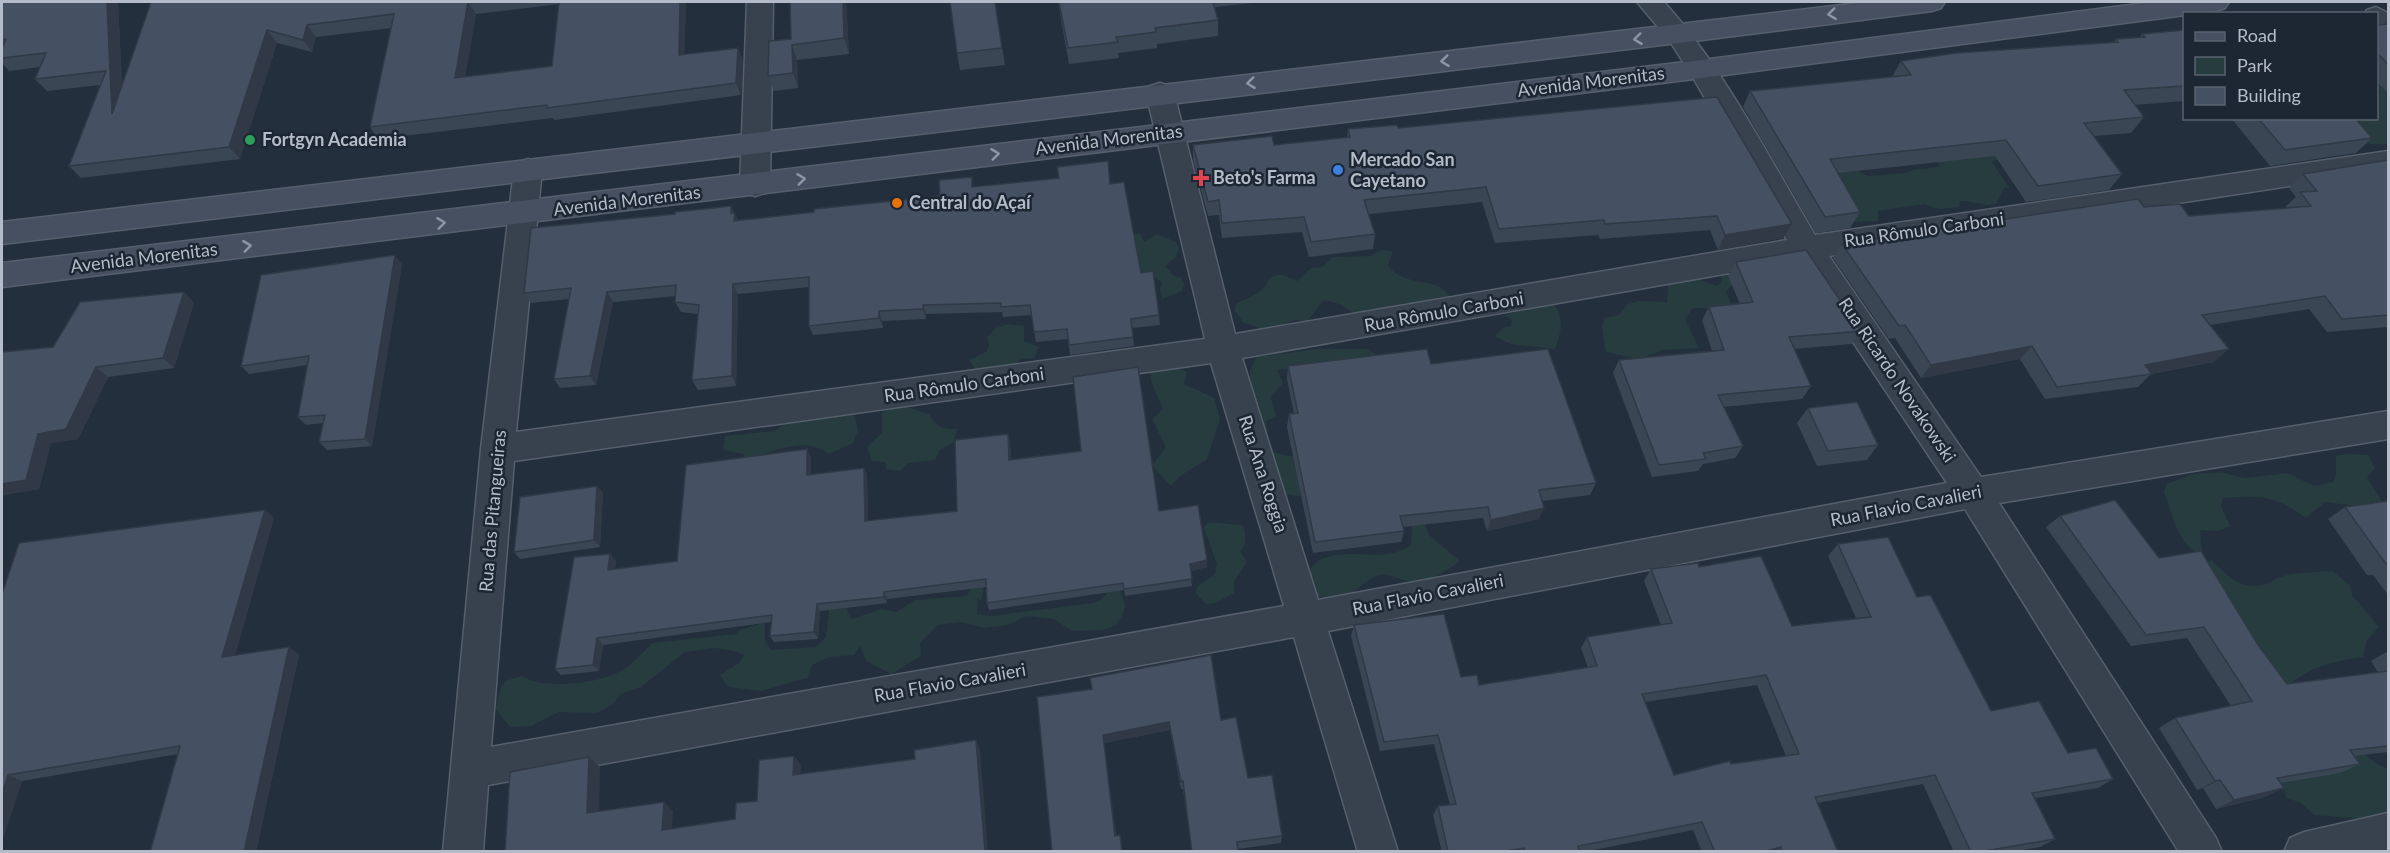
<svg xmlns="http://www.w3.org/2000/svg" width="2390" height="853" viewBox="0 0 2390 853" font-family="Lato,sans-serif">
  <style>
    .green { fill: #263c3f }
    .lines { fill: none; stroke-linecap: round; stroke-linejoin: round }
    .street-casing { stroke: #565f6c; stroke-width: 3 }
    .secondary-casing { stroke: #565f6c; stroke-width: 3 }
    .street { fill: #38414e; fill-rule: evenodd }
    .secondary { fill: #465061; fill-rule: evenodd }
    .wall { fill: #3b4654; fill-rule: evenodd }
    .shaded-wall { fill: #303945 }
    .building { fill: #455162; stroke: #303945; stroke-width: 1.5; fill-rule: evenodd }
    .oneway { stroke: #8e96a5 }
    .leisure-dot { fill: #2e9e5b; stroke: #1d2633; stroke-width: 2 }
    .shop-dot { fill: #3f7fe0; stroke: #1d2633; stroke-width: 2 }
    .health-dot { fill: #e0444e; stroke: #1d2633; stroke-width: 2 }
    .food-dot { fill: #e8710a; stroke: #1d2633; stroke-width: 2 }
    .labels { text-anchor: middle; stroke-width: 5; stroke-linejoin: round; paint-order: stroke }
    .street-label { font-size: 18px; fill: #b4bcc9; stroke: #1d2633 }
    .poi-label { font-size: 18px; font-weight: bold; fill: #b4bcc9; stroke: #1d2633; text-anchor: start }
  </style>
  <rect width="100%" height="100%" fill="#242f3e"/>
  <g class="green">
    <path d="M 2388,82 L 2388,144 C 2361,146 2350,139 2333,119 L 2376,118 L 2377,95 L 2380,94 L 2377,86 Z"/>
    <path d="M 2005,155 L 1992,162 L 2010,189 L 2005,187 L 1996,204 L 1988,205 L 1964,201 L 1960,201 L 1959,207 L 1938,209 L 1924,204 L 1878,211 L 1878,221 L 1853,222 L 1834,160 L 1868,176 L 1907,173 C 1913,167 1930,170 1939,166 L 1938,160 Z"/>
    <path d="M 1140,233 L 1144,242 L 1157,234 L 1176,242 L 1179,248 L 1175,258 L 1165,266 L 1174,276 L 1181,278 L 1184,284 L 1182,291 L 1162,299 L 1160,290 L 1162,282 L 1146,272 L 1118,275 L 1132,235 Z"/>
    <path d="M 1383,250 L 1393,251 L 1388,265 C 1403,290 1443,274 1451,300 L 1359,317 L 1339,304 L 1329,301 L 1322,302 L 1307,322 L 1295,320 L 1266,331 L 1243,322 L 1234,310 L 1236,304 C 1249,297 1265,293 1269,278 L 1280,274 L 1298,281 L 1311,268 L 1323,267 L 1332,257 L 1371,256 Z"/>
    <path d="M 1730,273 L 1734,282 L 1726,292 L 1733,308 L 1693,308 L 1685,319 L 1699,348 L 1662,350 L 1638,359 L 1606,352 L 1602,327 L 1604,318 L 1619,315 L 1628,304 L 1639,301 L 1667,302 L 1668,282 L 1694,278 L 1717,286 L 1722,282 L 1721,277 Z"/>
    <path d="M 1552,302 C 1565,317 1562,330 1555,349 L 1511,344 L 1495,336 L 1503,328 L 1511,326 L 1512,320 L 1505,315 Z"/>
    <path d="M 1009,324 L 1024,326 L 1024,341 L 1039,347 L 1034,358 L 1021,359 L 1015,365 L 978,374 L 969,360 L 986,352 L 989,346 L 987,337 L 996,328 Z"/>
    <path d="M 1318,349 L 1369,349 L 1377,355 L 1368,362 L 1277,370 L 1283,383 L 1271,397 L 1276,417 L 1266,421 L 1269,443 L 1275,453 L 1300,458 L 1305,497 L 1269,492 L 1250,385 L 1250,371 L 1257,357 Z"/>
    <path d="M 1166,365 L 1187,372 L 1184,384 L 1214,398 L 1220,419 L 1207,459 L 1180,476 L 1171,486 L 1152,466 L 1166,447 L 1152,419 L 1163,409 L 1151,381 L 1151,371 Z"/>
    <path d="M 900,405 L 929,414 C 936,427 943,429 957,429 L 953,443 L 940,450 L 935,460 L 908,463 L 900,471 L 886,469 L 885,462 L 872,461 L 867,447 L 882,433 L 882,412 Z"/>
    <path d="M 828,409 L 839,409 L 855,416 L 858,430 L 853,443 L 828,454 C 809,435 766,452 746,462 L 743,454 L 723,450 L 725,436 L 775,431 L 788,421 L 800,418 L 824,419 Z"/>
    <path d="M 2347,454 L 2368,455 L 2375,468 L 2367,478 L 2383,503 L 2356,506 L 2325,502 L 2306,518 C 2277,496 2259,495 2223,498 L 2221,506 L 2230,526 L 2217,531 L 2200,530 L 2202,554 C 2177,547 2172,512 2164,491 L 2167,484 L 2192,474 L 2220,472 L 2245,478 L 2287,473 L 2314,486 L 2333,482 L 2336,475 L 2336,456 Z"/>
    <path d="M 1412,517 L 1424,521 L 1429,535 L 1460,561 C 1445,572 1428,584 1408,581 C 1399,580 1389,573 1380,575 C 1369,577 1355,592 1345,599 L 1312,596 L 1303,577 C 1308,572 1314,563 1320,560 C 1348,545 1383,565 1411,545 Z"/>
    <path d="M 1208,522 L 1243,525 C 1246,534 1248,543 1240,551 L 1247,562 L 1234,582 L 1234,593 L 1216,603 L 1206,604 L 1196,593 L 1197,587 L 1215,574 L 1217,564 L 1204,528 Z"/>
    <path d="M 2212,560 C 2232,582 2250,595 2276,579 C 2288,572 2318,572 2332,571 L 2350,585 L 2352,595 L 2379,627 L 2367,640 L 2363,657 C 2335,661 2313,666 2291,683 C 2301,688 2316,692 2325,700 C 2347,720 2358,760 2388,769 L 2388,821 L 2315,815 L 2299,802 L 2286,798 L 2279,772 L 2195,566 Z"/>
    <path d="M 1116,577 L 1125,605 L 1124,612 L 1116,625 L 1104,630 L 1072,631 L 1054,619 L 1026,616 L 1008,625 L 984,628 L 960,622 L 938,625 L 920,643 L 921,656 L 891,674 L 866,661 L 860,646 L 854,655 L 829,657 L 812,665 L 807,678 L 761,691 L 728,687 L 720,675 L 739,663 L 744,655 L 734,651 L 716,648 L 685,652 L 641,687 L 621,694 L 613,704 L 597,713 L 559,712 L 531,726 L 510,727 L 496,709 L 499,692 L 505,681 L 522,676 C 540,689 592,684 612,675 C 628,669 641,655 652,643 L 736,634 L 740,630 L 763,623 L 765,625 L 765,641 L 771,650 L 816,647 L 826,637 L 830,603 L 845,597 L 848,613 L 852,619 L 882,609 L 896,612 L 915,600 L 967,596 L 972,586 L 986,579 L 981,601 L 978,598 L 977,614 L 991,616 L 1093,603 C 1106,599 1108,592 1112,579 Z"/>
  </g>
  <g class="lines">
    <defs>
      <g id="street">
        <path d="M 747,2 L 773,2 L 770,185 L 765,193 L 755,196 L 745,193 L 740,185 Z"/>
        <path d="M 1637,2 L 1664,2 C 1725,70 1768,156 1815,235 L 2388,151 L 2388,171 L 1829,256 L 1981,477 L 2388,411 L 2388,439 L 1999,503 L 2216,838 L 2222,852 L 2179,852 L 1965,509 L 1328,631 L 1398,852 L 1358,852 L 1294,637 L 488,785 L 483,852 L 443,852 L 481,449 L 514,170 L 518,163 L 528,159 L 538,163 L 542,170 L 516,432 L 1205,339 L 1146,93 L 1150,86 L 1160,83 L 1170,86 L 1174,93 L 1235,334 L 1787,240 L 1691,74 L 1669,40 ZM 1799,261 L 1947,483 L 1318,600 L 1242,358 ZM 1211,363 L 1284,606 L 491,747 L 514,461 Z"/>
        <path d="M 2376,7 L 2388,13 L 2388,37 L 2376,32 L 2376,14 L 2364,14 L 2367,10 Z"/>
        <path d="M 2388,813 L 2388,852 L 2284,852 L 2290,838 L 2304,832 Z"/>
      </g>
      <g id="secondary">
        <path d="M 1866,2 L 1945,2 L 1941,8 L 1932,11 L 1678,43 L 2,244 L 2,222 Z"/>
        <path d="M 2153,2 L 2229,2 L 2225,8 L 2216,11 L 1702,78 L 2,287 L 2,263 L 1702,60 Z"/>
      </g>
    </defs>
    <use href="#street" class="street-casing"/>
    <use href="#secondary" class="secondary-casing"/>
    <use href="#street" class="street"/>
    <use href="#secondary" class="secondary"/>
  </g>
  <g class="wall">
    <path d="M 2,2 L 118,2 L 122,86 L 151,2 L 686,2 L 684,54 L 743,60 L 741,95 L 554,120 L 553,118 L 378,139 L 370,127 L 391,28 L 316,37 L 312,52 L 277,43 L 240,159 L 81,178 L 69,166 L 100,85 L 47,91 L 35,79 L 40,67 L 9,71 L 2,63 ZM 559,4 L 552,66 L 465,77 L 476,14 Z"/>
    <path d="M 790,2 L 846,2 L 849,54 L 797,60 L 798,88 L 774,91 L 768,76 L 791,39 Z"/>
    <path d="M 995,2 L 1005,65 L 960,70 L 957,53 Z"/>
    <path d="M 1058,2 L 1262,2 L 1215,7 L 1218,20 L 1218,36 L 1157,44 L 1157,48 L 1118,53 L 1119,58 L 1069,64 Z"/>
    <path d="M 2388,24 L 2388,93 L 2376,81 L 2376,25 Z"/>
    <path d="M 2184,30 L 2184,101 L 2135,105 L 2144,117 L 2131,133 L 2094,136 L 2122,174 L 2109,190 L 2026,202 L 1995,156 L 1838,173 L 1860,212 L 1850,228 L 1816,233 L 1743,107 L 1750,91 L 1892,77 L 1901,61 L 2114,42 L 2116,39 L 2140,37 L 2142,34 Z"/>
    <path d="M 2231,118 L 2355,118 L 2372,138 L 2356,153 L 2270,166 Z"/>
    <path d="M 1398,128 L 1792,224 L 1783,238 L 1718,250 L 1710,230 L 1600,239 L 1598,235 L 1495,243 L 1482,202 L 1369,214 L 1375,234 L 1373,249 L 1309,257 L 1302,232 L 1222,238 L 1219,215 L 1208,216 L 1193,160 L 1193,145 L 1274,145 L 1347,137 L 1348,129 Z"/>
    <path d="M 2388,160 L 2388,327 L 2327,332 L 2309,309 L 2210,325 L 2214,362 L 2151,374 L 2138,387 L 2045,399 L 2020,359 L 1921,378 L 1895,338 L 1889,339 L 1833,258 L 1842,244 L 2144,207 L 2189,216 L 2287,208 L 2286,206 L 2296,197 L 2289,188 L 2303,174 Z"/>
    <path d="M 1110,184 L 1141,273 L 1159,315 L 1160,325 L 1132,328 L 1134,346 L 1070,355 L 1068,339 L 1036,342 L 1031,315 L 1003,317 L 1002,312 L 926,314 L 926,319 L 882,321 L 883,328 L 813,335 L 809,326 L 809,287 L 738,294 L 736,386 L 698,390 L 692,380 L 698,314 L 681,312 L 675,302 L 676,296 L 613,302 L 596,385 L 560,388 L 554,379 L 569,299 L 531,303 L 524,293 L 675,214 L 731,206 L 738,220 L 814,212 L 940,196 L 974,187 Z"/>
    <path d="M 1736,262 L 1861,331 L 1852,344 L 1794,349 L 1811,386 L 1802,399 L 1724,407 L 1743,446 L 1735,458 L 1703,464 L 1698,471 L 1652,477 L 1613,373 L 1619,360 L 1712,351 L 1702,320 L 1709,307 L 1740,304 L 1728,276 Z"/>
    <path d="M 402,264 L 372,446 L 327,450 L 319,442 L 323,423 L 306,425 L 298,417 L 307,365 L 249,374 L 241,366 Z"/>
    <path d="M 184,292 L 194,303 L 174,368 L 108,377 L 78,439 L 51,443 L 39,489 L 2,495 L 2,352 L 53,347 Z"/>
    <path d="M 1431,364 L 1596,483 L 1590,495 L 1542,501 L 1539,519 L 1487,531 L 1483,518 L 1403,527 L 1404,531 L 1401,542 L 1313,553 L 1287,427 L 1289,414 L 1294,414 L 1287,379 L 1288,366 Z"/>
    <path d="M 1808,408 L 1878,445 L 1867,460 L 1817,466 L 1797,423 Z"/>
    <path d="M 1008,434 L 1010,442 L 1011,460 L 1159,511 L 1207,567 L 1190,571 L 1192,586 L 1125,596 L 1124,590 L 989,610 L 987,603 L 987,587 L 887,599 L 887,603 L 820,611 L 818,639 L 774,642 L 770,636 L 771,622 L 603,645 L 599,671 L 561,675 L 555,669 L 610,554 L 616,561 L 615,569 L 677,561 L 811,457 L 811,475 L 864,468 L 867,475 L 868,521 L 957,511 Z"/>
    <path d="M 597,486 L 603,493 L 600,547 L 520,559 L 514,552 Z"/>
    <path d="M 2388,501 L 2388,595 L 2373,575 L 2367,575 L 2328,519 L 2345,507 Z"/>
    <path d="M 265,510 L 274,518 L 235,655 L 299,654 L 256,852 L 150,852 L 178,754 L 22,781 L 2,841 L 2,594 Z"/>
    <path d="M 2060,516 L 2159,558 L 2258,645 L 2287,684 L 2378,672 L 2371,661 L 2388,651 L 2388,752 L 2354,756 L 2360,764 L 2340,773 L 2280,783 L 2265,797 L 2216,809 L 2203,788 L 2197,790 L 2159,728 L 2175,718 L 2231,706 L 2187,638 L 2131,646 L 2046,527 Z"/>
    <path d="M 1838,544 L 1917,597 L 1991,711 L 2068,753 L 2113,779 L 2098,788 L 2035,798 L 2055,839 L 2040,847 L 2012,852 L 1954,852 L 1923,784 L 1817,803 L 1838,852 L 1702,852 L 1693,830 L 1584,852 L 1442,852 L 1433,815 L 1438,806 L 1450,805 L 1434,744 L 1380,751 L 1351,636 L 1354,625 L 1461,677 L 1479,685 L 1588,668 L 1581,648 L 1587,637 L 1661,625 L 1644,581 L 1651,569 L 1699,567 L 1792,626 L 1856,618 L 1828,556 ZM 1757,685 L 1786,756 L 1731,764 L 1674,775 L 1645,702 Z"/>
    <path d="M 1037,697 L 1221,720 L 1248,778 L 1282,836 L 1281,843 L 1238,849 L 1238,852 L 1192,852 L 1183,789 L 1181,789 L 1170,730 L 1104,743 L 1116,836 L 1122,852 Z"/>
  </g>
  <g class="shaded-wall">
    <path d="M 107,2 L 118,2 L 124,126 L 112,114 Z"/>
    <path d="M 468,2 L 476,14 L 463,90 L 455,78 Z"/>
    <path d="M 680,2 L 686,2 L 684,67 L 679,55 Z"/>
    <path d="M 843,2 L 846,2 L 849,54 L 844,38 Z"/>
    <path d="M 307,25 L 316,37 L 312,52 L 303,40 Z"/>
    <path d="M 267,30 L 277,43 L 240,159 L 229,147 Z"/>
    <path d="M 792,45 L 797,60 L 798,88 L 793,73 Z"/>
    <path d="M 738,48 L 743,60 L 741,95 L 736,83 Z"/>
    <path d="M 731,206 L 739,223 L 739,231 L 731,213 Z"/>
    <path d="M 1792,224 L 1783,238 L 1718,250 L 1725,235 Z"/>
    <path d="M 395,255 L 402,264 L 372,446 L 365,439 Z"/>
    <path d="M 733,284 L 738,294 L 736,386 L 732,376 Z"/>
    <path d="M 184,292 L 194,303 L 174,368 L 163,358 Z"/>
    <path d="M 607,292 L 613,302 L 596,385 L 590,376 Z"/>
    <path d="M 923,305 L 926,314 L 926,319 L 923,309 Z"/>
    <path d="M 879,311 L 882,321 L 883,328 L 879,318 Z"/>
    <path d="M 2032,346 L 2020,359 L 1921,378 L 1931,365 Z"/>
    <path d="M 2229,349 L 2214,362 L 2151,374 L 2152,374 L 2145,365 Z"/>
    <path d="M 96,367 L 108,377 L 78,439 L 51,443 L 39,489 L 2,495 L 2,484 L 38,434 Z"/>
    <path d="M 1008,434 L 1010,442 L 1011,468 L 1009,460 Z"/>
    <path d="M 807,449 L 811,457 L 811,483 L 807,475 Z"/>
    <path d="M 864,468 L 867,475 L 868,528 L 865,521 Z"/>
    <path d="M 597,486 L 603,493 L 600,547 L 594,540 Z"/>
    <path d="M 1544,508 L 1539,519 L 1487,531 L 1491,520 Z"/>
    <path d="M 265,510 L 274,518 L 233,663 L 222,657 Z"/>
    <path d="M 610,554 L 616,561 L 614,577 L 608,570 Z"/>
    <path d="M 1207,560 L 1207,567 L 1190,571 L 1190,564 Z"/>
    <path d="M 884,592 L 887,599 L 887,603 L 884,597 Z"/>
    <path d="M 817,604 L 820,611 L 818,639 L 814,632 Z"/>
    <path d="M 597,638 L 603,645 L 599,671 L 593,665 Z"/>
    <path d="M 289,647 L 299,654 L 256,852 L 244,852 Z"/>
    <path d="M 1169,722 L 1170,730 L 1104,743 L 1103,735 Z"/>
    <path d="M 976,740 L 980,750 L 988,852 L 985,852 Z"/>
    <path d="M 794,756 L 801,765 L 800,784 L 793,775 Z"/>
    <path d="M 589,757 L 600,767 L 599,822 L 587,813 Z"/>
    <path d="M 8,775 L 22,781 L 2,841 L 2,795 Z"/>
    <path d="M 2220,780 L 2203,788 L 2197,790 L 2215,781 Z"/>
    <path d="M 2284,788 L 2265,797 L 2216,809 L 2234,800 Z"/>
    <path d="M 664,802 L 673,811 L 671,838 L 662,830 Z"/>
    <path d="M 1781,847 L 1775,852 L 1763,852 Z"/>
  </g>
  <g class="building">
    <path d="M 2,2 L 107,2 L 112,114 L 151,2 L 468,2 L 455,78 L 552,66 L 559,2 L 680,2 L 679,55 L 738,48 L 736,83 L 547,108 L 547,105 L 370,127 L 394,14 L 307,25 L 303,40 L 267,30 L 229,147 L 69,166 L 106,71 L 35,79 L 46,53 L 2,58 L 2,48 L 6,39 L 2,40 Z"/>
    <path d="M 790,2 L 843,2 L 844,38 L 792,45 L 793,73 L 768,76 L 769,41 L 791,39 Z"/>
    <path d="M 950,2 L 995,2 L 1002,48 L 957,53 Z"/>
    <path d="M 1059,2 L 1213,2 L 1218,20 L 1155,28 L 1156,32 L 1116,37 L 1118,42 L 1068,48 Z"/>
    <path d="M 2388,24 L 2388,64 L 2376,52 L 2376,25 Z"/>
    <path d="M 2184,30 L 2184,86 L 2124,90 L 2144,117 L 2084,123 L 2122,174 L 2038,186 L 2006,140 L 1830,159 L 1860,212 L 1825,217 L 1750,91 L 1911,75 L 1901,61 L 1956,53 L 2118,42 L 2116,39 L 2145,37 L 2142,34 Z"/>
    <path d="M 1717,97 L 1792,224 L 1725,235 L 1717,216 L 1605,224 L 1604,220 L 1499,229 L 1486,187 L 1364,200 L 1375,234 L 1311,242 L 1304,217 L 1222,223 L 1219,200 L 1208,202 L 1193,145 L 1272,136 L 1274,145 L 1350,137 L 1348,129 L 1397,125 L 1398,128 Z"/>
    <path d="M 2258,118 L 2355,118 L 2372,138 L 2285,150 Z"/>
    <path d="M 2388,160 L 2388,315 L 2342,319 L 2325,296 L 2202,315 L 2229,349 L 2145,365 L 2152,374 L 2057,387 L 2032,346 L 1931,365 L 1905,325 L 1899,326 L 1842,244 L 2138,199 L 2144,207 L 2180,204 L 2189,216 L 2311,206 L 2300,192 L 2317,191 L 2303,174 Z"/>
    <path d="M 1108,161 L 1110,184 L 1124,182 L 1141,273 L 1153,271 L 1159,315 L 1131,319 L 1133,337 L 1069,345 L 1067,329 L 1034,332 L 1030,305 L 1001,307 L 1001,303 L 923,305 L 923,309 L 879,311 L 879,318 L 809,326 L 809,277 L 733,284 L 732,376 L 692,380 L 699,305 L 675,302 L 676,285 L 607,292 L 590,376 L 554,379 L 571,288 L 524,293 L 531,228 L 675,214 L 675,212 L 731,206 L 731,213 L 735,213 L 734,221 L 814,212 L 814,209 L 940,196 L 939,180 L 972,177 L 972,187 L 1059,178 L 1057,167 Z"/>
    <path d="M 1806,250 L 1861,331 L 1789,337 L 1811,386 L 1718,395 L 1743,446 L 1703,453 L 1706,459 L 1659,465 L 1619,360 L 1724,350 L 1709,307 L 1753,302 L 1736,262 Z"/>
    <path d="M 395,255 L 365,439 L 319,442 L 325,415 L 298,417 L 309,356 L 241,366 L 261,275 Z"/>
    <path d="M 184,292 L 163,358 L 96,367 L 66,429 L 38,434 L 26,480 L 2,484 L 2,352 L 53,347 L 80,302 Z"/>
    <path d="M 1427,349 L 1431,364 L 1548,349 L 1596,483 L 1539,490 L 1544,508 L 1491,520 L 1488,507 L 1400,516 L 1404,531 L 1315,542 L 1289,414 L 1298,413 L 1288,366 Z"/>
    <path d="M 1138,367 L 1159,511 L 1198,505 L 1207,560 L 1190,564 L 1192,579 L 1124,589 L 1123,583 L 987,603 L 986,579 L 884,592 L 884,597 L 817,604 L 814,632 L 770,636 L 772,615 L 597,638 L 593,665 L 555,669 L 574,557 L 610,554 L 608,570 L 677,561 L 686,465 L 807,449 L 807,475 L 864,468 L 865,521 L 957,511 L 955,440 L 1008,434 L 1009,460 L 1081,451 L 1073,377 Z"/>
    <path d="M 1857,402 L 1878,445 L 1828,451 L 1808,408 Z"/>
    <path d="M 597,486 L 594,540 L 514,552 L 520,497 Z"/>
    <path d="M 2115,500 L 2159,558 L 2201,551 L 2258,645 L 2287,684 L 2388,671 L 2388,746 L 2350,750 L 2360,764 L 2277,778 L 2284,788 L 2234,800 L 2220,780 L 2215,781 L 2175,718 L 2252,701 L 2204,627 L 2146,635 L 2060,516 Z"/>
    <path d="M 2388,501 L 2388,564 L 2386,564 L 2345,507 Z"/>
    <path d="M 265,510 L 222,657 L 289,647 L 244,852 L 150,852 L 180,746 L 8,775 L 2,795 L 2,594 L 19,543 Z"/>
    <path d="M 1888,537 L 1917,597 L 1930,595 L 1932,598 L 1991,711 L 2039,701 L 2068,753 L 2096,748 L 2113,779 L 2032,793 L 2055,839 L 1979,852 L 1971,852 L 1935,775 L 1815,797 L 1838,852 L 1782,852 L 1781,847 L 1763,852 L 1715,852 L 1702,822 L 1578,846 L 1580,852 L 1525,852 L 1524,848 L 1500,852 L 1448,852 L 1438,806 L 1456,804 L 1438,735 L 1384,742 L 1354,625 L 1444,614 L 1461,677 L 1477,675 L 1479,685 L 1597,666 L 1587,637 L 1672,623 L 1651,569 L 1698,563 L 1699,567 L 1761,556 L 1792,626 L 1871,617 L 1838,544 ZM 1766,675 L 1799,754 L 1731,764 L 1730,761 L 1674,775 L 1642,694 Z"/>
    <path d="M 1211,655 L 1221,720 L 1236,717 L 1248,778 L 1272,775 L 1282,836 L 1237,842 L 1238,852 L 1192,852 L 1183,781 L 1181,782 L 1169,722 L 1103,735 L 1115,836 L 1120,835 L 1122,852 L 1052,852 L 1037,697 L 1092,689 L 1090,678 Z"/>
    <path d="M 976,740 L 985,852 L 505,852 L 510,772 L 589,757 L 587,813 L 664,802 L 662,830 L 735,819 L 736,803 L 757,801 L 759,760 L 794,756 L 793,775 L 915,759 L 914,750 Z"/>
  </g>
  <defs><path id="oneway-chevron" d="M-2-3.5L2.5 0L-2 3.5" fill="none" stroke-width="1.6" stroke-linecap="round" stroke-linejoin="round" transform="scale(1.5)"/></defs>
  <g class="oneway">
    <use href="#oneway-chevron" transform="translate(1832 14) rotate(173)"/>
    <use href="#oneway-chevron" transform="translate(1638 39) rotate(173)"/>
    <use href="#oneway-chevron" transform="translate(1445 61) rotate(173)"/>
    <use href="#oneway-chevron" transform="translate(1251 83) rotate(173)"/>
    <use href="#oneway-chevron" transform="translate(995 154) rotate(-7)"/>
    <use href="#oneway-chevron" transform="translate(801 179) rotate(-7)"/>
    <use href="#oneway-chevron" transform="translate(441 223) rotate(-7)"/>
    <use href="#oneway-chevron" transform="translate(247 246) rotate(-7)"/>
  </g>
  <circle class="leisure-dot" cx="250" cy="140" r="6"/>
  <circle class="shop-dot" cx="1338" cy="170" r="6"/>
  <path class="health-dot" d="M1198 169h6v6h6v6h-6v6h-6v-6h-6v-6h6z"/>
  <circle class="food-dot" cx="897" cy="203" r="6"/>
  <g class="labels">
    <g class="street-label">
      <text transform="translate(1591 82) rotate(-7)" y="6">Avenida Morenitas</text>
      <text transform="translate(1109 140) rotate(-7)" y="6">Avenida Morenitas</text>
      <text transform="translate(627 201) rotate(-7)" y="6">Avenida Morenitas</text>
      <text transform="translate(1924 230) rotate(-8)" y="6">Rua Rômulo Carboni</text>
      <text transform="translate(144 258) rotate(-7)" y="6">Avenida Morenitas</text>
      <text transform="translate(1444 312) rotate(-10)" y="6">Rua Rômulo Carboni</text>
      <text transform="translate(1897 380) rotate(56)" y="6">Rua Ricardo Novakowski</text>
      <text transform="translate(964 385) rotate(-8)" y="6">Rua Rômulo Carboni</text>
      <text transform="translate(1263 474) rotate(72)" y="6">Rua Ana Roggia</text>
      <text transform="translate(1906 506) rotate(-11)" y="6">Rua Flavio Cavalieri</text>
      <text transform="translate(493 511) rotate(-85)" y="6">Rua das Pitangueiras</text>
      <text transform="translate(1428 595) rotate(-11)" y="6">Rua Flavio Cavalieri</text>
      <text transform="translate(950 683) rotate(-10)" y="6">Rua Flavio Cavalieri</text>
    </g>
    <g class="poi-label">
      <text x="262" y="146">Fortgyn Academia</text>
      <text x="1350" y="166">Mercado San<tspan x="1350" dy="21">Cayetano</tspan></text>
      <text x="1213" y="184">Beto's Farma</text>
      <text x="909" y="209">Central do Açaí</text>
    </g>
  </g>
  <rect width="2390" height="853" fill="none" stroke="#b4bcc9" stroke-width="6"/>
  <rect x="2183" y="12" width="195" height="108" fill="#1d2633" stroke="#59626f" stroke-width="1.5"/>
  <rect x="2195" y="32" width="30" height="9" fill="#465061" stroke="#59626f" stroke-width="1.5"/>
  <text x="2237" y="42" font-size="18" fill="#b4bcc9">Road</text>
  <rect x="2195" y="57" width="30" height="18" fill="#263c3f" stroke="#59626f" stroke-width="1.5"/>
  <text x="2237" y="72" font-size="18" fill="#b4bcc9">Park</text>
  <rect x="2195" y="87" width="30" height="18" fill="#455162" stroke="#59626f" stroke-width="1.5"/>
  <text x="2237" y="102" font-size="18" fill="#b4bcc9">Building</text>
</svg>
